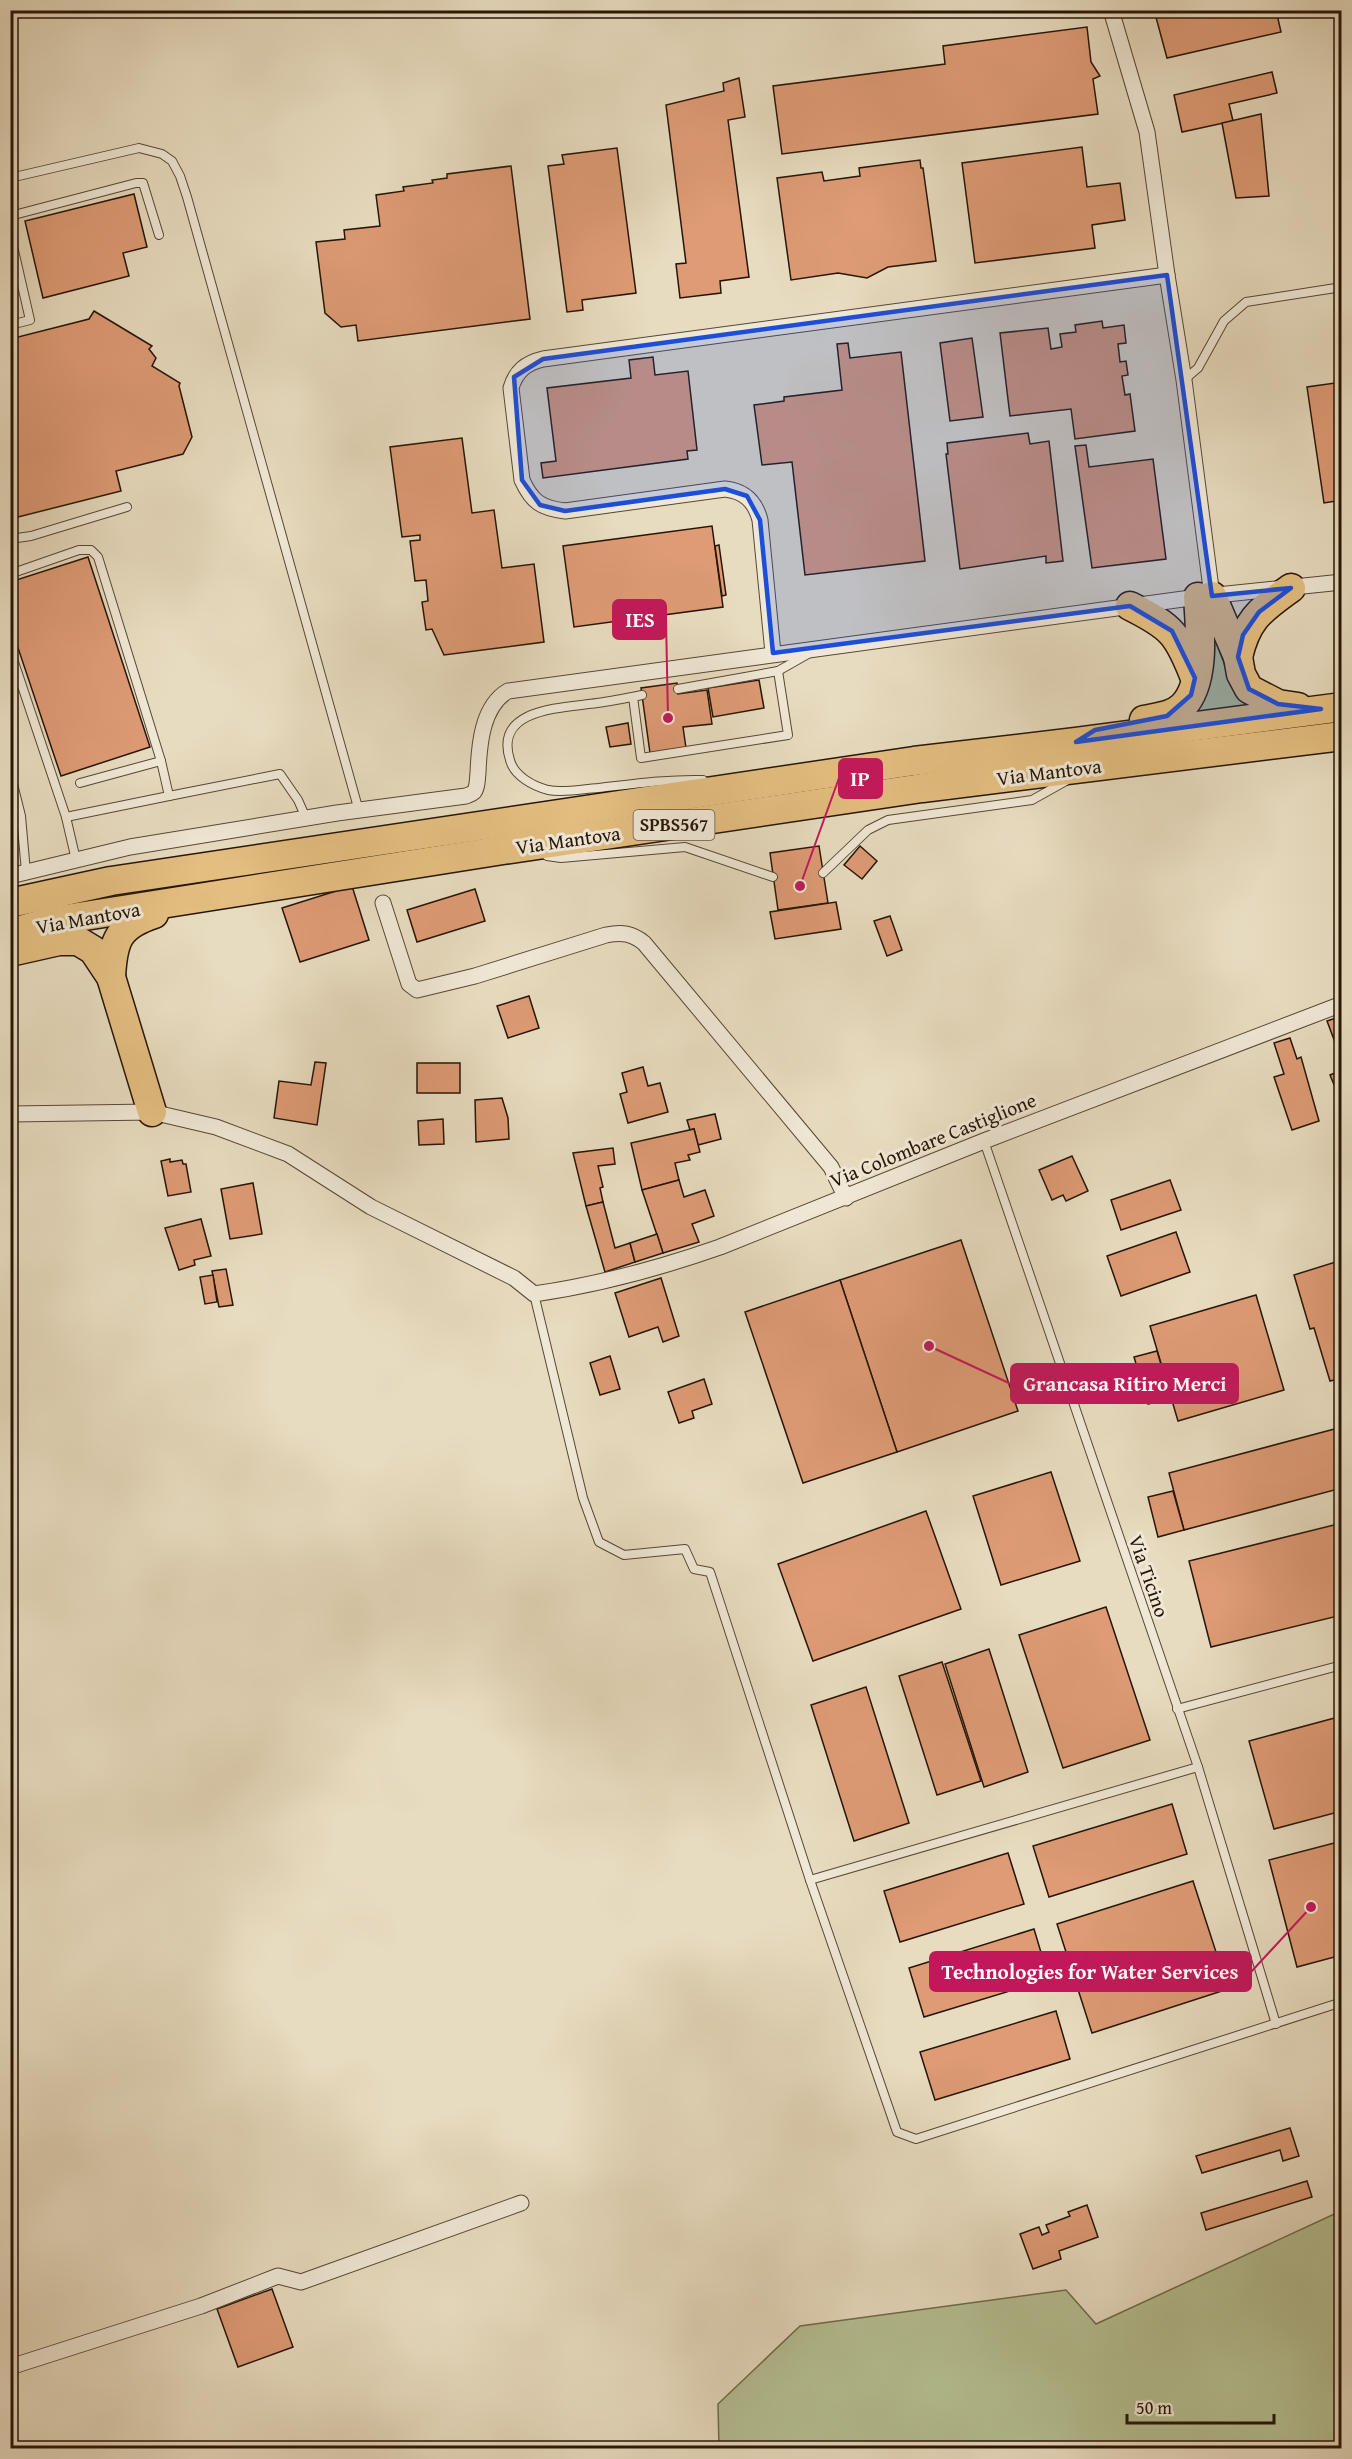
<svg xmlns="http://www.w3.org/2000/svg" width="1352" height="2459" viewBox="0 0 1352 2459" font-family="'Gentium Book Plus',serif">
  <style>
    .green { fill: #b5c093; stroke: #6e6a4c; stroke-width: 1.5 }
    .building { fill: #de9b75; stroke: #261506; stroke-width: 1.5 }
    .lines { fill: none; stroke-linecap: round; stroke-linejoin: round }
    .lane-casing { stroke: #564734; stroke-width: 10 }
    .street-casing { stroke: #564734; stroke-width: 17 }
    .highway-casing { stroke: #261506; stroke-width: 31 }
    .lane { stroke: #f0e8d6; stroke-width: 8 }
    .street { stroke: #f0e8d6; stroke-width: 15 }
    .highway { stroke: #e4be80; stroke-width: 28 }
    .marked { fill: #1d4ed8; fill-opacity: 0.2; stroke: #1d4ed8; stroke-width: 4.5; stroke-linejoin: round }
    .labels { text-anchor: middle; stroke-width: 6; stroke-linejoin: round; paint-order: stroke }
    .shield { fill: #f0e8d6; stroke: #635444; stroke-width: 1.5 }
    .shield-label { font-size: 18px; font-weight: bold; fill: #261506 }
    .street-label { font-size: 20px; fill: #261506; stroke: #f0e8d6 }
    .leader { fill: none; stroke: #c2185b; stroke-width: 2 }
    .callout-dot { fill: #c2185b; stroke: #f0e8d6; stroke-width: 2 }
    .callout { fill: #c2185b; stroke: #c2185b; stroke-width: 2 }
    .callout-label { font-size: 21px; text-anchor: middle; font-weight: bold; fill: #fff }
  </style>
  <rect width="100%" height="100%" fill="#e8dcc0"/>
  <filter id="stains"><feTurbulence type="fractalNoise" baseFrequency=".00333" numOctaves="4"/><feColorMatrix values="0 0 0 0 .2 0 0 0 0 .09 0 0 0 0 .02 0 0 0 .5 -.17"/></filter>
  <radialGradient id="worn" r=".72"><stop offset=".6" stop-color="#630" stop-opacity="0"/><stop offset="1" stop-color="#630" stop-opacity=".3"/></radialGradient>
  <g class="green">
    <path d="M 1209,623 L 1233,688 L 1254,709 L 1189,712 Z"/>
    <path d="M 1341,2211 L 1341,2448 L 719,2448 L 718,2404 L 800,2326 L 1066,2290 L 1096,2324 Z"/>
  </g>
  <g class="building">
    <path d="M 1154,10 L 1276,10 L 1281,32 L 1167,58 Z"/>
    <path d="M 1087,27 L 1091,62 L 1100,76 L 1093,79 L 1098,114 L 782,154 L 773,86 L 945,64 L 943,46 Z"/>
    <path d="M 1272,72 L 1277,93 L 1229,104 L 1233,121 L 1182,132 L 1174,95 Z"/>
    <path d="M 739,78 L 745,117 L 728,120 L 749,277 L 720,281 L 721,293 L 680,298 L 676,264 L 686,263 L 666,105 L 724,91 L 723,83 Z"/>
    <path d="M 1261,114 L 1269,196 L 1236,198 L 1222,123 Z"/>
    <path d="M 1082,147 L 1087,187 L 1120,183 L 1125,220 L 1092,225 L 1095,248 L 975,263 L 962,163 Z"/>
    <path d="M 617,148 L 636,293 L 582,300 L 583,310 L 567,312 L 548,166 L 564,164 L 562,155 Z"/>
    <path d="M 920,160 L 921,168 L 923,168 L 936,261 L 888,267 L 867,278 L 838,273 L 791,280 L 777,178 L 822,172 L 824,181 L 860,176 L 859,168 Z"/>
    <path d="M 511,166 L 530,319 L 358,341 L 356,325 L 341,327 L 325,313 L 316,242 L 345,239 L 344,230 L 380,226 L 376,195 L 404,191 L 403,187 L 433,183 L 432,180 L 447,178 L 447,174 Z"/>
    <path d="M 134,194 L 147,247 L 123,253 L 129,276 L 43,298 L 25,221 Z"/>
    <path d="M 94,311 L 152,346 L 149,349 L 156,358 L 152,366 L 180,383 L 179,386 L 192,437 L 183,454 L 116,471 L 121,491 L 10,519 L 10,339 L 89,319 Z"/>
    <path d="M 1102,321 L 1103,328 L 1124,325 L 1126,343 L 1118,344 L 1120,362 L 1126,361 L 1128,375 L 1122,376 L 1125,395 L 1130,394 L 1135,431 L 1075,439 L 1071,409 L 1010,416 L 1000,333 L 1048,328 L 1051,349 L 1062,347 L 1060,334 L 1076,332 L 1075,325 Z"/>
    <path d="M 972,338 L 983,417 L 950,421 L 940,343 Z"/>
    <path d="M 848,343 L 850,358 L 901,352 L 925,561 L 805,575 L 792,462 L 762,465 L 754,405 L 784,401 L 784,397 L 842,390 L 837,344 Z"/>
    <path d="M 653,357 L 655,375 L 688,371 L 697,450 L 687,451 L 688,459 L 543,478 L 541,463 L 556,461 L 547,388 L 631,378 L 629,360 Z"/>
    <path d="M 1342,382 L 1342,500 L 1324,503 L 1307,387 Z"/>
    <path d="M 1028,433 L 1030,444 L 1049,441 L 1063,561 L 1046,563 L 1046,556 L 960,569 L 946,454 L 948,454 L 947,443 Z"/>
    <path d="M 462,438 L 472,513 L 494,510 L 502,568 L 534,564 L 544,642 L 444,655 L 432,629 L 426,630 L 422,602 L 428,601 L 426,580 L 415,581 L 410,541 L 420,540 L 420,535 L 402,537 L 390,447 Z"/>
    <path d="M 1086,445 L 1089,467 L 1153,459 L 1166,559 L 1092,568 L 1075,446 Z"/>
    <path d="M 712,526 L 723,607 L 574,627 L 563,546 Z"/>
    <path d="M 719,545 L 726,595 L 722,596 L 715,546 Z"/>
    <path d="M 88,557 L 150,747 L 61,776 L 10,624 L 10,582 Z"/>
    <path d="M 759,680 L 764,708 L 713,717 L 708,688 Z"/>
    <path d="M 677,683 L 678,694 L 707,690 L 712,724 L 683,727 L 686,748 L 650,753 L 641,688 Z"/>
    <path d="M 628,723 L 631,744 L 610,747 L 606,727 Z"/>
    <path d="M 819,846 L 828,903 L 778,910 L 770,853 Z"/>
    <path d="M 860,846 L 877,861 L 862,879 L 844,865 Z"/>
    <path d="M 352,886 L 369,940 L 300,962 L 282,908 Z"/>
    <path d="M 475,889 L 485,921 L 417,942 L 407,910 Z"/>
    <path d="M 836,902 L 841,929 L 775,939 L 770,912 Z"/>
    <path d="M 890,916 L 902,950 L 887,956 L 874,921 Z"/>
    <path d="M 529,996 L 539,1028 L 508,1038 L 497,1006 Z"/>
    <path d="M 1342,1016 L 1342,1061 L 1327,1021 Z"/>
    <path d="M 1290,1038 L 1297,1059 L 1301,1057 L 1319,1121 L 1292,1130 L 1274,1077 L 1284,1074 L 1274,1043 Z"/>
    <path d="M 315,1062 L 326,1063 L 317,1125 L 274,1118 L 279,1081 L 311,1085 Z"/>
    <rect x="417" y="1063" width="43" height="30"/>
    <path d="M 643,1067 L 648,1086 L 660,1083 L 668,1112 L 628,1123 L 620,1094 L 627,1092 L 622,1073 Z"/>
    <path d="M 1342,1070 L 1342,1085 L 1335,1087 L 1330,1075 Z"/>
    <path d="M 502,1098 L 508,1118 L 509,1139 L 476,1142 L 475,1100 Z"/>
    <path d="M 715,1114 L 721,1139 L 698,1145 L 694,1129 L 690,1130 L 687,1120 Z"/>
    <path d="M 443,1119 L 444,1144 L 419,1145 L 418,1121 Z"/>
    <path d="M 694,1129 L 700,1152 L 688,1155 L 690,1160 L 675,1163 L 679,1180 L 642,1190 L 631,1143 Z"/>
    <path d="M 613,1148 L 615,1164 L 598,1166 L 603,1187 L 600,1188 L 603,1202 L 586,1206 L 573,1153 Z"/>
    <path d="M 1072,1156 L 1088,1191 L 1066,1201 L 1063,1195 L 1052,1200 L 1039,1170 Z"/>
    <path d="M 170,1159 L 170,1162 L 182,1160 L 183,1164 L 186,1164 L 191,1192 L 168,1196 L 161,1161 Z"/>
    <path d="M 679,1180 L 684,1197 L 705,1190 L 714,1216 L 692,1224 L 699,1242 L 663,1253 L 642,1190 Z"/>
    <path d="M 1170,1180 L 1181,1210 L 1121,1230 L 1111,1200 Z"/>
    <path d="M 253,1183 L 262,1234 L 230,1239 L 221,1189 Z"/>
    <path d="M 603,1202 L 615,1248 L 630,1243 L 635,1262 L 605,1272 L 586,1206 Z"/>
    <path d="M 201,1219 L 211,1256 L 194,1260 L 195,1265 L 179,1270 L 165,1228 Z"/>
    <path d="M 1176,1232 L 1190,1272 L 1121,1296 L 1107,1256 Z"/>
    <path d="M 657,1234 L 663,1253 L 635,1262 L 630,1243 Z"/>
    <path d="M 961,1240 L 1018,1411 L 897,1452 L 840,1280 Z"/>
    <path d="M 1342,1260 L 1342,1378 L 1330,1381 L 1314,1328 L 1310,1329 L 1294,1275 Z"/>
    <path d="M 226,1269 L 233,1305 L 219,1307 L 212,1271 Z"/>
    <path d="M 213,1275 L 217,1302 L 205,1304 L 200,1277 Z"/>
    <path d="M 661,1278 L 679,1336 L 663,1342 L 658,1327 L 629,1337 L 615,1293 Z"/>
    <path d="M 840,1280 L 897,1452 L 803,1483 L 745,1312 Z"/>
    <path d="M 1256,1295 L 1284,1390 L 1178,1421 L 1150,1326 Z"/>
    <path d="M 1157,1351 L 1171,1398 L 1148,1404 L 1134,1357 Z"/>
    <path d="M 610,1356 L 620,1389 L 600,1395 L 590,1363 Z"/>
    <path d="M 704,1379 L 712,1404 L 692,1411 L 694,1418 L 679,1423 L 668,1392 Z"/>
    <path d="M 1342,1427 L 1342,1488 L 1184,1530 L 1169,1473 Z"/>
    <path d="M 1051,1472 L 1080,1561 L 1001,1585 L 973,1496 Z"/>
    <path d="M 1173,1491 L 1184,1530 L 1158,1537 L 1148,1497 Z"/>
    <path d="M 926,1511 L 961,1609 L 813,1661 L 778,1564 Z"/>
    <path d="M 1342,1523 L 1342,1615 L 1211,1647 L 1189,1561 Z"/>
    <path d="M 1106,1607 L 1150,1740 L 1063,1768 L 1019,1635 Z"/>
    <path d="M 989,1649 L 1028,1772 L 984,1787 L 945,1664 Z"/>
    <path d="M 942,1662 L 981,1781 L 937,1795 L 899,1676 Z"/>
    <path d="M 866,1687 L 909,1823 L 854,1841 L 811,1705 Z"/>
    <path d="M 1342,1716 L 1342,1811 L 1274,1829 L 1249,1741 Z"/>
    <path d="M 1172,1804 L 1187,1854 L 1049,1897 L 1033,1846 Z"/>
    <path d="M 1342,1841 L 1342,1955 L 1297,1967 L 1269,1860 Z"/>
    <path d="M 1008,1853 L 1024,1904 L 900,1942 L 884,1891 Z"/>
    <path d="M 1193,1881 L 1228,1989 L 1092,2033 L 1057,1924 Z"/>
    <path d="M 1034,1929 L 1049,1979 L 924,2017 L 909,1968 Z"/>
    <path d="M 1056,2011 L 1070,2059 L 935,2100 L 920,2052 Z"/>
    <path d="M 1290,2128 L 1299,2156 L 1283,2161 L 1280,2150 L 1202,2173 L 1196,2156 Z"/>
    <path d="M 1307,2181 L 1312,2197 L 1206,2230 L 1201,2213 Z"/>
    <path d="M 1087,2205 L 1098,2237 L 1059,2251 L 1061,2259 L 1033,2269 L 1020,2234 L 1039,2227 L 1042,2235 L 1049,2232 L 1046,2225 L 1070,2216 L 1068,2212 Z"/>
    <path d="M 272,2289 L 293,2347 L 238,2367 L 217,2309 Z"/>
  </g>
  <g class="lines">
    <defs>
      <g id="lane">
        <path d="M 10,178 L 139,148 L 162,154 L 172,161 L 180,176 L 187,197 L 359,811"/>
        <path d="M 10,216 L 136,183 L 143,183 L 159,235"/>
        <path d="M 10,233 L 30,320 L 10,325"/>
        <path d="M 1184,380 L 1198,368 L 1224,321 L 1246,302 L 1342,287"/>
        <path d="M 10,539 L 31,536 L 127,507"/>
        <path d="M 10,574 L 79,550 L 91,550 L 98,557 L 161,761 L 169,796 L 66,817"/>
        <path d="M 10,650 L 66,817 L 76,860"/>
        <path d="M 678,689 L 778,671 L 808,654"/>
        <path d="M 642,695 C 627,698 612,701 597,703 C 565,708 493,707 510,760 C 514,776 533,786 548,790 C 564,793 582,789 598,788 C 633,784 668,779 703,780"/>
        <path d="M 633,697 L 641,758 L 788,735 L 778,671"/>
        <path d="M 10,772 L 21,816 L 26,872"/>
        <path d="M 80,783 L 161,761"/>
        <path d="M 169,796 L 280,774 L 298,800 L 306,818"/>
        <path d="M 547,856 L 561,858 L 685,847 L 773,877"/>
        <path d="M 823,873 L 868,830 L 888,820 L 1032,800 L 1066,781"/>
        <path d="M 984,1141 L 1198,1767 L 1276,2024"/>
        <path d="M 534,1294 L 583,1498 L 599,1542 L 624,1555 L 685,1549 L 694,1569 L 710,1572 L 810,1880 L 897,2132 L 916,2139 L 1342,2002"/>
        <path d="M 1177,1709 L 1342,1665"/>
        <path d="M 810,1880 L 1198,1767"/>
      </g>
      <g id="street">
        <path d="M 1111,10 L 1147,132 L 1167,275 L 1184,380 L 1212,596"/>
        <path d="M 773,653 L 760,520 C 755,501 744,491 725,489 L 565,511 C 541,508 532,502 522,480 L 511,388 C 516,371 526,363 543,359 L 1167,275"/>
        <path d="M 10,876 L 130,847 L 337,813 L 466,796 C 468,795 472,794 474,792 C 478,787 477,779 478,773 C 479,745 482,706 508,691 L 1198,597 L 1342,582"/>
        <path d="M 383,903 L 409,984 L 417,990 L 475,976 L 606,935 C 622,932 632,933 644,943 L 831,1167 L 846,1198"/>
        <path d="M 10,1114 L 152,1112 L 216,1127 L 288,1154 L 371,1207 L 514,1278 L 534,1294 C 597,1285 660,1268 720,1247 L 984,1141 L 1342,1004"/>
        <path d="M 10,2367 L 201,2306 L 278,2276 L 301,2282 L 521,2203"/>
      </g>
      <g id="highway">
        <path d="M 1212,596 L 1238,657 L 1241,674 L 1249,689 L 1278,704 L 1298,707"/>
        <path d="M 1130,606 C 1172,627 1178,634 1195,678"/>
        <path d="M 1238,657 C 1247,618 1261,610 1291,588"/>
        <path d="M 1144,720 C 1158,717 1173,716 1183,706 C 1206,682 1200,628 1198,597"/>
        <path d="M 10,903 L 111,881 L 914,761 L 1076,742 L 1342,707"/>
        <path d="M 10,933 L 53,921 L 503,850 L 922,788 L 1342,736"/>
        <path d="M 10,952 L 59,941 L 78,941 L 93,950 L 111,977 L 152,1112"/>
        <path d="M 111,977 C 113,940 118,926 154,914"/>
      </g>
    </defs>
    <use href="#lane" class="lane-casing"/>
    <use href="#street" class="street-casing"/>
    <use href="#highway" class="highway-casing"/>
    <use href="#lane" class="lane"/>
    <use href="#street" class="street"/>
    <use href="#highway" class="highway"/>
  </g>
  <path class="marked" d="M 1167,275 L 1212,596 L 1291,588 L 1259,612 L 1243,635 L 1238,657 L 1249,689 L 1278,704 L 1321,709 L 1076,742 L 1095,730 L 1167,716 L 1191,695 L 1195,678 L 1172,631 L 1130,606 L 773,653 L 760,520 L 747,496 L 725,489 L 565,511 L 540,505 L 522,480 L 514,377 L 543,359 Z"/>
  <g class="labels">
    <rect class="shield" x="633.5" y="810" width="81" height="30" rx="4.5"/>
    <g class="shield-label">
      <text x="674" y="831">SPBS567</text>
    </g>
    <g class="street-label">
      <text transform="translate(1049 772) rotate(-7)" y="7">Via Mantova</text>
      <text transform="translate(568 840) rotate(-8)" y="7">Via Mantova</text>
      <text transform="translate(88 918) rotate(-10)" y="7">Via Mantova</text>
      <text transform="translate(933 1140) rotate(-22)" y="7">Via Colombare Castiglione</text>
      <text transform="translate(1149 1576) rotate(71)" y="7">Via Ticino</text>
    </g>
  </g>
  <path class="leader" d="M668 718L666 619M800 886L839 778M929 1346L1011 1384M1311 1907L1251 1972"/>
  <g class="callout-dot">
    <circle cx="668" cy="718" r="6"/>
    <circle cx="800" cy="886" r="6"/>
    <circle cx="929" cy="1346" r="6"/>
    <circle cx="1311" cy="1907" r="6"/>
  </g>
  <g class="callout">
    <rect x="613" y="600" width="53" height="39" rx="6"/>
    <rect x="839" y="759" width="43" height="39" rx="6"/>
    <rect x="1011" y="1364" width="227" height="39" rx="6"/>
    <rect x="930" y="1952" width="321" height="39" rx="6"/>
  </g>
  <g class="callout-label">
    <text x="640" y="627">IES</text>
    <text x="860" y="786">IP</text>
    <text x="1125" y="1391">Grancasa Ritiro Merci</text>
    <text x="1090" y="1979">Technologies for Water Services</text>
  </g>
  <rect width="1352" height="2459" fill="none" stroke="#e8dcc0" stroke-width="36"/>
  <rect x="12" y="12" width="1328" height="2435" fill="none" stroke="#261506" stroke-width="3"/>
  <rect x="18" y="18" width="1316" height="2423" fill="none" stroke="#261506" stroke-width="1.5"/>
  <path d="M1127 2414v9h147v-9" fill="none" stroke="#261506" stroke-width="3"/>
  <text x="1136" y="2414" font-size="18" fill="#261506" stroke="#f0e8d6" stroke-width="4.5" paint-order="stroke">50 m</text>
  <rect width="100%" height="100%" filter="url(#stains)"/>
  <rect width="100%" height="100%" fill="url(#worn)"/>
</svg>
